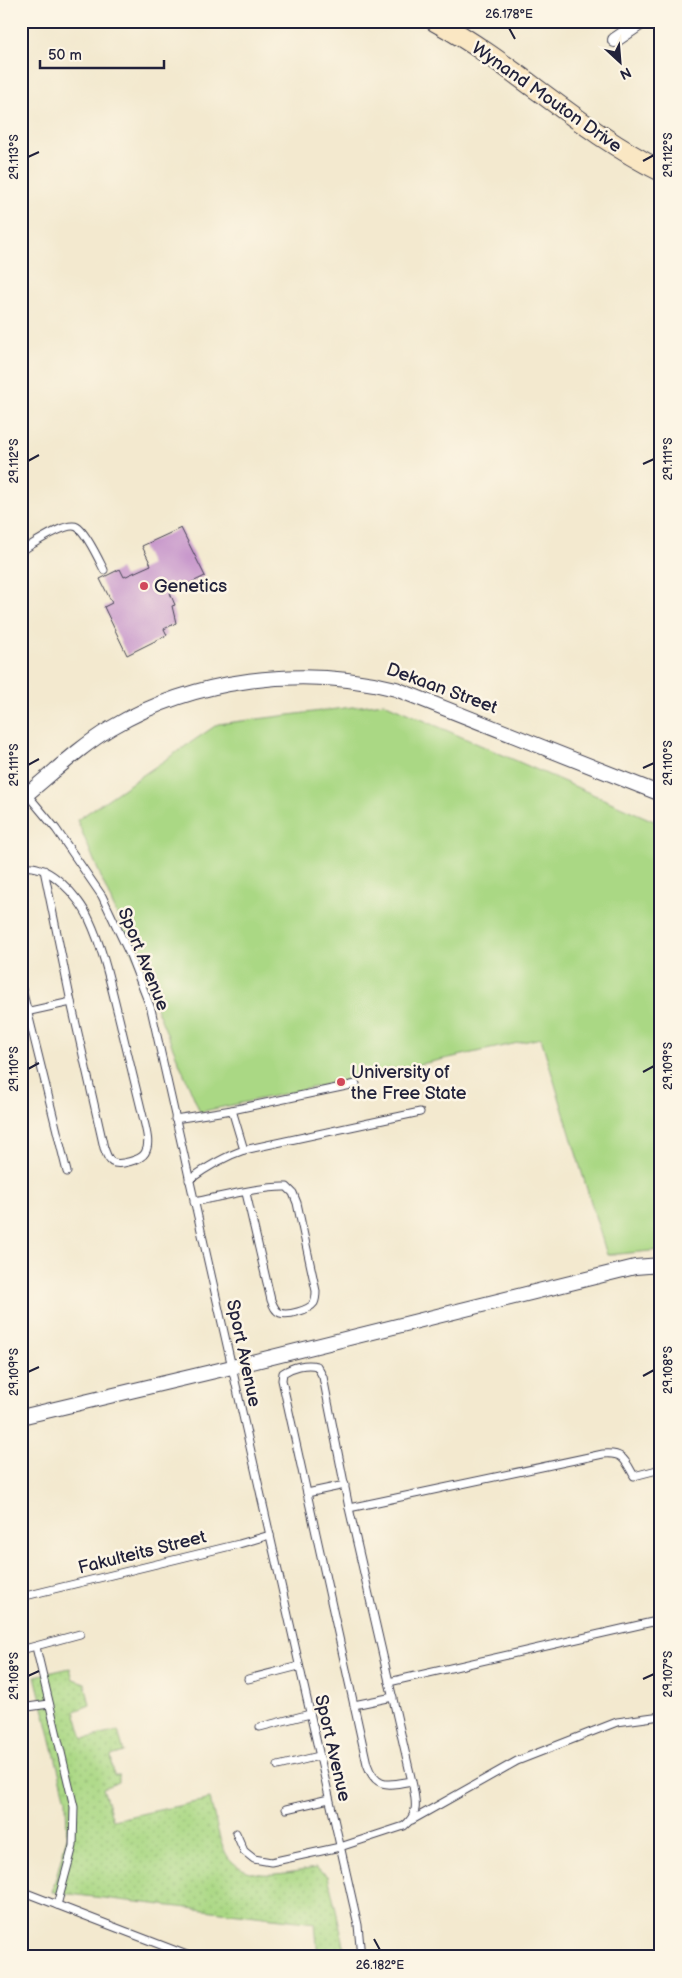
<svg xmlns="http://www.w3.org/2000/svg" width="682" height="1978" viewBox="0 0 682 1978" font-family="'Balsamiq Sans',sans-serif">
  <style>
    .grass { fill: #aad884; stroke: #667d60 }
    .park { fill: url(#park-dots); stroke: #667d60 }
    .building { fill: #c694cb }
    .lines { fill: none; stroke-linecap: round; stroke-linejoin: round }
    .lane-casing { stroke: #414051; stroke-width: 9 }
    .street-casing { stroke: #414051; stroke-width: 16 }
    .secondary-casing { stroke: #414051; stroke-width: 22 }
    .lane { stroke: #fff; stroke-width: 7 }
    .street { stroke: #fff; stroke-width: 14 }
    .secondary { stroke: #fae7c3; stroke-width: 20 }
    .ticks { fill: none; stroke: #22223b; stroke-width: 2 }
    .poi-dot { fill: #d1495b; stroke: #fcf5e5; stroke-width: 2 }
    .labels { text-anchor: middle; stroke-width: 5; stroke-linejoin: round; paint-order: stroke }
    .street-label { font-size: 18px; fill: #22223b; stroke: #fcf5e5 }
    .poi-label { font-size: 18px; fill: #22223b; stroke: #fcf5e5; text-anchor: start }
    .neatline { fill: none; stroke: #22223b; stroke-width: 2 }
    .ticks-label { font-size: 12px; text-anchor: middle; fill: #22223b }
  </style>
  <defs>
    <pattern id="park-dots" width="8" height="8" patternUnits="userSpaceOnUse" patternTransform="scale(1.25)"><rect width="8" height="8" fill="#aad884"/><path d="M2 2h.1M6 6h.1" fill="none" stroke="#92b973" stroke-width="1.8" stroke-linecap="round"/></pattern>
  </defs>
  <rect width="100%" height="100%" fill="#fcf5e5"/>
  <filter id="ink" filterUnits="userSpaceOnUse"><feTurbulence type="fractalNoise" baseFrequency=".02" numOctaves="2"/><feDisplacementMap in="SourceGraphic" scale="10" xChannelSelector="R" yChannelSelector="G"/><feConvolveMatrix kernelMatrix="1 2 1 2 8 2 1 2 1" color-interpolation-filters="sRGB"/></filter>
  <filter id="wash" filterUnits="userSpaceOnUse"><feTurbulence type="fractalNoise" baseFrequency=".0096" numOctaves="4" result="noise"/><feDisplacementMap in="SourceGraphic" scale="20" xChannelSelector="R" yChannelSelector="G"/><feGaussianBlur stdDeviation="1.12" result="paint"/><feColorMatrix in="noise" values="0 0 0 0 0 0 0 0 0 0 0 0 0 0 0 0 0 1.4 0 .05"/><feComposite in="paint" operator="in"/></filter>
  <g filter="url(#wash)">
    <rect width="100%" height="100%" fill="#f3e9cf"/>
    <path class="grass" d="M 384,703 L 654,821 L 661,822 L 661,1250 L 607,1255 L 541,1038 L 200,1112 L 77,820 L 218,724 Z"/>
    <path class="park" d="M 70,1668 L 73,1679 L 85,1683 L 90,1705 L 75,1711 L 83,1739 L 118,1731 L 124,1752 L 111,1756 L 114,1775 L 119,1775 L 119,1782 L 103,1788 L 113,1820 L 210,1799 C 214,1813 220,1847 229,1858 C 250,1884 289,1872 316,1868 L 328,1876 L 343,1940 L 345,1957 L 318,1957 L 315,1923 L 52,1892 L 67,1837 L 66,1800 L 35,1676 Z"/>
    <g id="blocks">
      <path class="building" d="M 181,528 L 205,576 L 170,593 L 175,605 L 172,606 L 176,623 L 164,629 L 167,635 L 127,655 L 104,607 L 112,603 L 100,579 L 120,569 L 124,577 L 151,565 L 142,546 Z"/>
    </g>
  </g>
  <g filter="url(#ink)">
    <use href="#blocks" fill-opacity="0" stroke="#414051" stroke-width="1"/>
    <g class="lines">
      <defs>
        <g id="lane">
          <path d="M 21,551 C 32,545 66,521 77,527 C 86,532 99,560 104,570"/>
          <path d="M 21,787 L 56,829 L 102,896 L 130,955 L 151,1009 L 358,1925 L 361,1957"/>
          <path d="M 21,868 C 47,860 80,898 89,919 C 103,949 110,982 118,1014 C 127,1051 136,1088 145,1125 C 147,1134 150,1145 145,1153 C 141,1160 119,1166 112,1162 C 107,1159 106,1152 104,1148 L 71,1002 L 21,1013"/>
          <path d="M 44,870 L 71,1002"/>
          <path d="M 21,985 L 67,1172"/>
          <path d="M 232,1110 L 356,1084"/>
          <path d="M 175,1119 L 232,1110 L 244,1150 C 223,1157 207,1167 189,1180"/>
          <path d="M 244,1150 L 420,1112"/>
          <path d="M 194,1202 C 221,1197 262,1186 287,1187 L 293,1193 L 297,1203 L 316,1291 C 316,1296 316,1299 314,1303 C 309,1310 288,1316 280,1313 C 275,1311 273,1305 271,1300 L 246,1193"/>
          <path d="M 307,1493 L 345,1485"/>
          <path d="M 349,1508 L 603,1454 C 623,1452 625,1460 634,1476 L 661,1469"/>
          <path d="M 21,1597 L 239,1544 L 270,1535"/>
          <path d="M 36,1647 L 74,1807 L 73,1846 L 57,1905"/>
          <path d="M 21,1650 L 80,1634"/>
          <path d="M 248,1679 L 299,1666"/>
          <path d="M 389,1682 L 661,1620"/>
          <path d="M 354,1705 L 393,1697"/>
          <path d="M 21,1708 L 49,1704"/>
          <path d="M 260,1727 L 310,1714"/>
          <path d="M 278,1766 L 319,1756"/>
          <path d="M 286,1809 L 329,1799"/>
          <path d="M 412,1820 L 517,1761 L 617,1722 L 661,1716"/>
          <path d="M 236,1833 L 244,1851 L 254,1859 L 271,1862 L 340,1847 L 404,1826 C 419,1814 416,1803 413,1786 L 349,1508 L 323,1377 L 317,1366 C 306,1363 292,1367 283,1373 L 282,1380 L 367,1764 C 376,1790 389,1785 412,1781"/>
          <path d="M 21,1891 L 192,1957"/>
        </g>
        <g id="street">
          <path d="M 615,40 L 643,21"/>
          <path d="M 21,799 C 51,775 78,748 111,728 C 195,678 302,665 396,689 L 661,794"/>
          <path d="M 21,1417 L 232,1367 L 635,1267 L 661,1265"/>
        </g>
        <path id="secondary" d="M 435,21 C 514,64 580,131 661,171"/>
      </defs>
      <use href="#lane" class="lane-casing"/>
      <use href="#street" class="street-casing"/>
      <use href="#secondary" class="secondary-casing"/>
      <use href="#lane" class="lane"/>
      <use href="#street" class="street"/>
      <use href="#secondary" class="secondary"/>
    </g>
  </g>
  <path class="ticks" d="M 509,28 L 515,39M 28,157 L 39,152M 643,161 L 654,155M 28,461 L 39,455M 643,464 L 654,459M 28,765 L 39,759M 643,768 L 654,763M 28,1069 L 39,1063M 643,1072 L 654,1066M 28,1372 L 39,1367M 643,1376 L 654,1370M 28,1676 L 39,1671M 643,1679 L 654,1674M 374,1939 L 380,1950"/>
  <g class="poi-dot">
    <circle cx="144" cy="586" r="5"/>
    <circle cx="341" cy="1082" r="5"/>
  </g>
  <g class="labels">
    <g class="street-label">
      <text transform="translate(547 97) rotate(35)" y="6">Wynand Mouton Drive</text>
      <text transform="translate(442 688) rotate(20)" y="6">Dekaan Street</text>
      <text transform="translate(144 959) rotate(68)" y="6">Sport Avenue</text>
      <text transform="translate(244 1353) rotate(78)" y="6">Sport Avenue</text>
      <text transform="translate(142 1552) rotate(-14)" y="6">Fakulteits Street</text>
      <text transform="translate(333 1748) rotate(77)" y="6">Sport Avenue</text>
    </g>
    <g class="poi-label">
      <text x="154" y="592">Genetics</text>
      <text x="351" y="1078">University of<tspan x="351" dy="21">the Free State</tspan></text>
    </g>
  </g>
  <rect width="682" height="1978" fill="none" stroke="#fcf5e5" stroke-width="55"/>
  <g transform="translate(620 62) rotate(154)" stroke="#fcf5e5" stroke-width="4" paint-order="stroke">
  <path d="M0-4L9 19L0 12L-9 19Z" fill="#22223b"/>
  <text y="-8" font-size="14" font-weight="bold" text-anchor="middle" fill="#22223b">N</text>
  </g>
  <path d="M40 60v8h124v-8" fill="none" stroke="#22223b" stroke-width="2.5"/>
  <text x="48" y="60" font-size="15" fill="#22223b" stroke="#fcf5e5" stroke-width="4" paint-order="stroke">50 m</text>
  <rect x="28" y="28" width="626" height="1922" class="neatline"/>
  <g class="ticks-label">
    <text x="509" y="18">26.178°E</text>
    <text transform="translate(668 155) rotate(-90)" y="4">29.112°S</text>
    <text transform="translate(14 157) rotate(-90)" y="4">29.113°S</text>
    <text transform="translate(668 459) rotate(-90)" y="4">29.111°S</text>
    <text transform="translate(14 461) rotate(-90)" y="4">29.112°S</text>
    <text transform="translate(668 763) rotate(-90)" y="4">29.110°S</text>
    <text transform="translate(14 765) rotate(-90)" y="4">29.111°S</text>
    <text transform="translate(668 1066) rotate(-90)" y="4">29.109°S</text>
    <text transform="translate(14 1069) rotate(-90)" y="4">29.110°S</text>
    <text transform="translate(668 1370) rotate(-90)" y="4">29.108°S</text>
    <text transform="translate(14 1372) rotate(-90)" y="4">29.109°S</text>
    <text transform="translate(668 1674) rotate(-90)" y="4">29.107°S</text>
    <text transform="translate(14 1676) rotate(-90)" y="4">29.108°S</text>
    <text x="380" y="1969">26.182°E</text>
  </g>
</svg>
